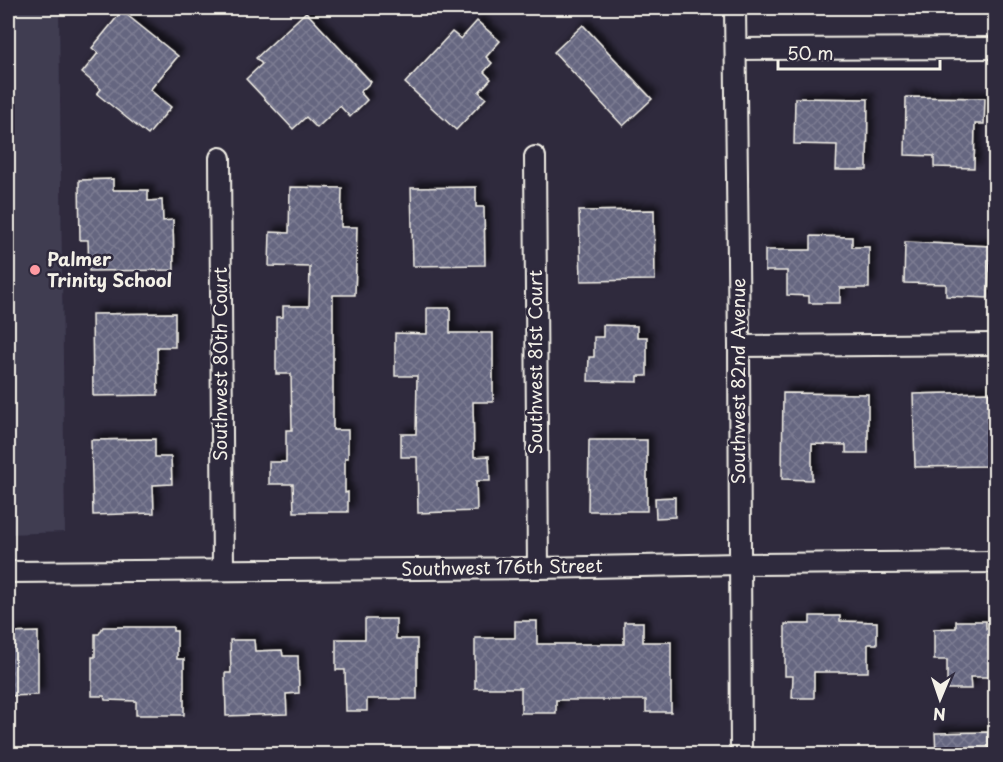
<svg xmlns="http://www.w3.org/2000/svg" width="1003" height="762" viewBox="0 0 1003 762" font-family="'Playpen Sans',sans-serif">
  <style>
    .built { fill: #3f3c51 }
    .building { fill: url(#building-cross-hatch); stroke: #f4f1e8; stroke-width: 1.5; filter: url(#shadow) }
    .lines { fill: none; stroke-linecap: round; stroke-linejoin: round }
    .street-casing { stroke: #f4f1e8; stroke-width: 24 }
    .street { stroke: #2f2a3d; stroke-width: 20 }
    .poi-dot { fill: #ff9aa2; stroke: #2f2a3d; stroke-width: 2 }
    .labels { text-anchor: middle; stroke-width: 5; stroke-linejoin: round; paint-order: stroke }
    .poi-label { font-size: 18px; font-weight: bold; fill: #f4f1e8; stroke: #2f2a3d; text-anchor: start }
    .street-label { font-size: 18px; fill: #f4f1e8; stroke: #2f2a3d }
  </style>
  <defs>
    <pattern id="building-cross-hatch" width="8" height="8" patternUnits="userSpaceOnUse" patternTransform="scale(1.5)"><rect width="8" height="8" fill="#656680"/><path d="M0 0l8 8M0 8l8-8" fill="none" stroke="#7c7c92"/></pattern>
    <filter id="shadow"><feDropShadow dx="5.5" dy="-5.5" stdDeviation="3" flood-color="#0009"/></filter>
  </defs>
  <rect width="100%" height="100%" fill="#2f2a3d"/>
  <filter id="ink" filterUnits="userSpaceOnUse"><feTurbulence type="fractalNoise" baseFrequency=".0167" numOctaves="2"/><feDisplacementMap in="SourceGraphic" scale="12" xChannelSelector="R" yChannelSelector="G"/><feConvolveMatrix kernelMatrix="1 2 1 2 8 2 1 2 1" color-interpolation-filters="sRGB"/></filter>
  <g filter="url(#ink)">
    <path class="built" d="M 8,8 L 59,8 L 65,532 L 8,534 Z"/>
    <g class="building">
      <path d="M 122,11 L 178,56 L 150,90 L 171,107 L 148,135 L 97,94 L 101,89 L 82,73 L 98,53 L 92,48 Z"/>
      <path d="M 306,12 L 371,82 L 360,92 L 367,100 L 350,117 L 340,106 L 317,128 L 306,117 L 293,129 L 246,79 L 262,64 L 256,58 Z"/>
      <path d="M 477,21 L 500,41 L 486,57 L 492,63 L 484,72 L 491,79 L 479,92 L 486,98 L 456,130 L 405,83 L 452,32 L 461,39 Z"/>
      <path d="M 583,25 L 652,99 L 623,126 L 554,52 Z"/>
      <path d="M 906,97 L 985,98 L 984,124 L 975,124 L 974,168 L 934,167 L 934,156 L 905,155 Z"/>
      <path d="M 795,98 L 868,99 L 867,170 L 836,170 L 837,145 L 794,144 Z"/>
      <path d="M 113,179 L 113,190 L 148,190 L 148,201 L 162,200 L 163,221 L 173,220 L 174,270 L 89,271 L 88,240 L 80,240 L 79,180 Z"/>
      <path d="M 290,187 L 342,188 L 341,227 L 357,227 L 355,295 L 333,295 L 333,430 L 348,430 L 348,458 L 345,458 L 345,493 L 348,492 L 348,512 L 294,512 L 293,484 L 269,484 L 269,462 L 286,462 L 286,430 L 292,430 L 291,374 L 276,374 L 276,317 L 283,317 L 283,306 L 309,306 L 310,267 L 269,266 L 270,232 L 289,233 Z"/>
      <path d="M 476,187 L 476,207 L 484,207 L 485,265 L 413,266 L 411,188 Z"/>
      <path d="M 654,210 L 655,280 L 581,281 L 579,211 Z"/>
      <path d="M 811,236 L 852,237 L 852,247 L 869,247 L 869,288 L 840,288 L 840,303 L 809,303 L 809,296 L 787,295 L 787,271 L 765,271 L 765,250 L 811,250 Z"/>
      <path d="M 905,242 L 990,246 L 988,298 L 946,296 L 946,284 L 904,283 Z"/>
      <path d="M 427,308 L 450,308 L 450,333 L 493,333 L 493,402 L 473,402 L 474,457 L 489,456 L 490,481 L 476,481 L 477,511 L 418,513 L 417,457 L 401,457 L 401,434 L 416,434 L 417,376 L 395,376 L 395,333 L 427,334 Z"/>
      <path d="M 175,313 L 175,347 L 157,347 L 158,395 L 93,396 L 92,314 Z"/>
      <path d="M 603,325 L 637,326 L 637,337 L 647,337 L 647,376 L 638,376 L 638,382 L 588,381 L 589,357 L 594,357 L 594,337 L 603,337 Z"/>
      <path d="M 989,392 L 991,466 L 915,467 L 913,394 Z"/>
      <path d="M 783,393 L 868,394 L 868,453 L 846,453 L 846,445 L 812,444 L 812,480 L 782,479 Z"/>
      <path d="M 155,439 L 155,457 L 171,457 L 172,484 L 153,485 L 154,513 L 93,515 L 91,440 Z"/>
      <path d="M 589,440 L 647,440 L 647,511 L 588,511 Z"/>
      <path d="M 675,497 L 675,517 L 656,518 L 655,498 Z"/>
      <path d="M 810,616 L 840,616 L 840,621 L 877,622 L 877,644 L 868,644 L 868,672 L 814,672 L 814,698 L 792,698 L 793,676 L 785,676 L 785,624 L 810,624 Z"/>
      <path d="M 365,619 L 396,619 L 396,639 L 417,639 L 417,699 L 367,699 L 367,711 L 346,711 L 345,670 L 336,670 L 336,639 L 365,639 Z"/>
      <path d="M 515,621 L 537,621 L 537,644 L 624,644 L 624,622 L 643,622 L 643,642 L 671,642 L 671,712 L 646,712 L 646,700 L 556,700 L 556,713 L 521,713 L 521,688 L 475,688 L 475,638 L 515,638 Z"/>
      <path d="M 956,621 L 986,621 L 986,629 L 996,628 L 996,677 L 970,677 L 971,689 L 947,689 L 947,660 L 934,660 L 934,629 L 956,628 Z"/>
      <path d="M 103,627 L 173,627 L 173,631 L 177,631 L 177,659 L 184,659 L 184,715 L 136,715 L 136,701 L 105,700 L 104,696 L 92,696 L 92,657 L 95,657 L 95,634 L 99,634 Z"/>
      <path d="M 38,632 L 38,695 L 8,696 L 8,641 L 10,641 L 10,633 Z"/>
      <path d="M 230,640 L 254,640 L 255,651 L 282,650 L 283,656 L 298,656 L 299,693 L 286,694 L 287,714 L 226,716 L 225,673 L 231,673 Z"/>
      <path d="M 988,732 L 989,754 L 936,754 L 935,733 Z"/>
    </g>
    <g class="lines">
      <defs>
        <g id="street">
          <path d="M 735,8 L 739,346 L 741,754"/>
          <path d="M 736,49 L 996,48"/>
          <path d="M 535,157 L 538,568"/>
          <path d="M 220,158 L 223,570"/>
          <path d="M 739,346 L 996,344"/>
          <path d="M 8,572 L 538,568 L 740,564 L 996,562"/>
        </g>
      </defs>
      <use href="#street" class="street-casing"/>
      <use href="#street" class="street"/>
    </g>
  </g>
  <circle class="poi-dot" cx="35" cy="270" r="6"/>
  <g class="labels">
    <g class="poi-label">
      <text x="47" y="266">Palmer<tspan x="47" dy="21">Trinity School</tspan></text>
    </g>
    <g class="street-label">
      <text transform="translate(536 362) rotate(-90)" y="6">Southwest 81st Court</text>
      <text transform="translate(221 364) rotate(-90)" y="6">Southwest 80th Court</text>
      <text transform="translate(739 381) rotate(-90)" y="6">Southwest 82nd Avenue</text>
      <text transform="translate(502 568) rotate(-1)" y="6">Southwest 176th Street</text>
    </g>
  </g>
  <rect width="1003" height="762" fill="none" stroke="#2f2a3d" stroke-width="30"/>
  <rect x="15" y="15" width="973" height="732" fill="none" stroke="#f4f1e8" stroke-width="2" filter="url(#ink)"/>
  <g transform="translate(940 699) rotate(182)" stroke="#2f2a3d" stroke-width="4.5" paint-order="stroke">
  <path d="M0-4.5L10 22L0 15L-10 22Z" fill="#f4f1e8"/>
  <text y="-9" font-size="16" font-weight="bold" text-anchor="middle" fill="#f4f1e8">N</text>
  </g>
  <path d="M778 60v9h162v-9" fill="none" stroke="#f4f1e8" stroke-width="3"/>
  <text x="787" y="60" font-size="18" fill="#f4f1e8" stroke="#2f2a3d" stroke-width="4.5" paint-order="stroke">50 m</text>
</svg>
